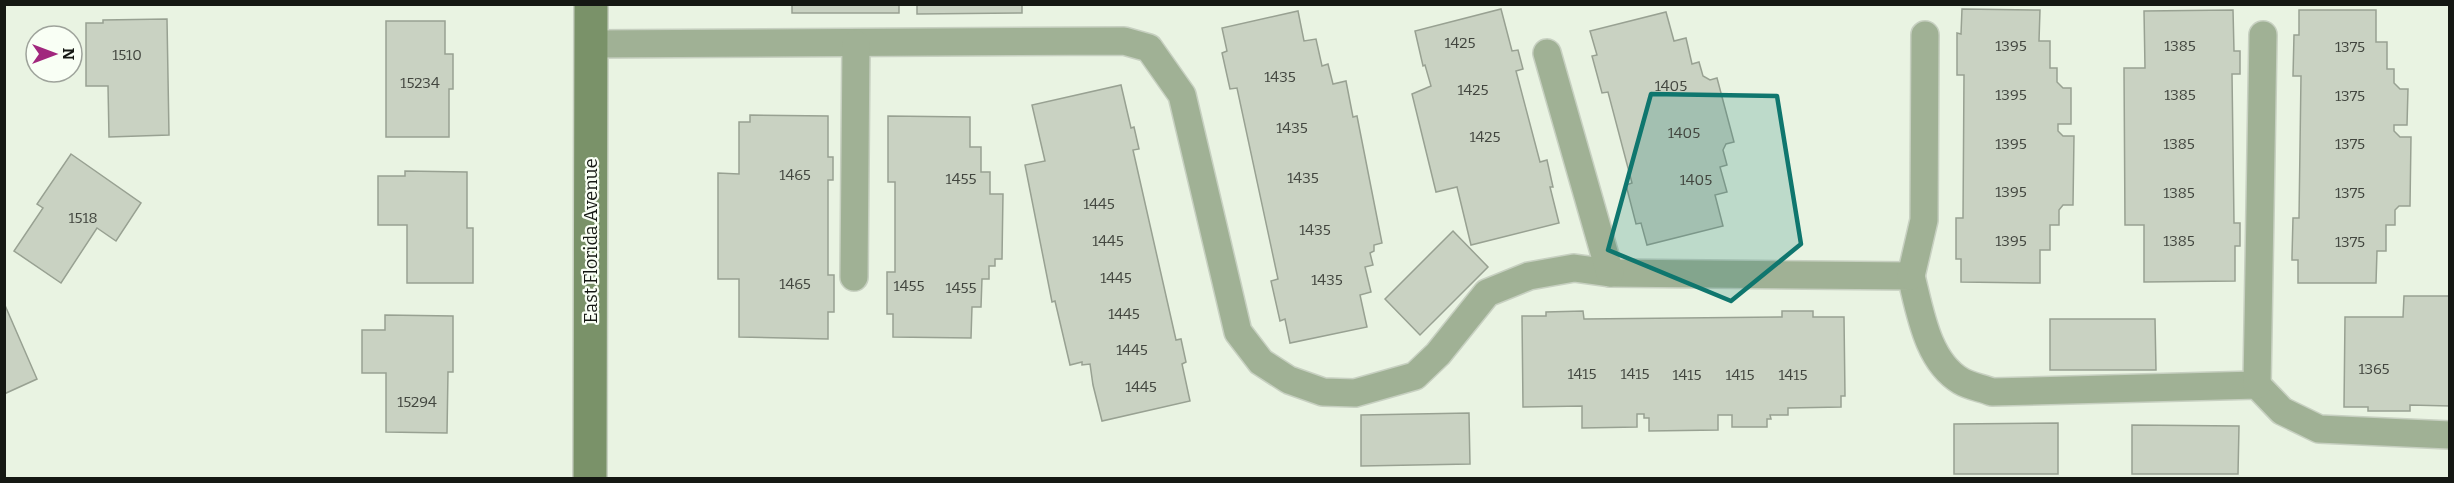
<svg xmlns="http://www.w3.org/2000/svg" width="2454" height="483" viewBox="0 0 2454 483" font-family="Bitter,serif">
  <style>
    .building { fill: #c9d2c2; stroke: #98a192; stroke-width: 1.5 }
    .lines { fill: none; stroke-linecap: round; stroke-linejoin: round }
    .lane-casing { stroke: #c7d0c1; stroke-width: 30 }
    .secondary-casing { stroke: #c7d0c1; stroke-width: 36 }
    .lane { stroke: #a0b195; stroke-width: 27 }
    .secondary { stroke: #7a9269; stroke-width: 33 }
    .marked { fill: #0f766e; fill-opacity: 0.2; stroke: #0f766e; stroke-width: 4.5; stroke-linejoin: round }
    .labels { text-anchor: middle; stroke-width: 4.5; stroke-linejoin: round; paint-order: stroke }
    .number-label { font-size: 15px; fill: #42463f }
    .street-label { font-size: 18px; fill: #151813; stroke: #f9fff5 }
  </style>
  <rect width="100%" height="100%" fill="#e9f3e2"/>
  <g class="building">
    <rect x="792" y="4" width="107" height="9"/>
    <path d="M 917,4 L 1022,4 L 1022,13 L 917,14 Z"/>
    <path d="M 1501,9 L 1512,51 L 1518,50 L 1523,69 L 1516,71 L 1540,162 L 1547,160 L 1553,187 L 1550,187 L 1559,223 L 1471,245 L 1457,187 L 1436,192 L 1412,94 L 1431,86 L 1425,65 L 1423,66 L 1415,31 Z"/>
    <path d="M 1962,9 L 2040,10 L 2039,41 L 2050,41 L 2050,68 L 2057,68 L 2057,82 L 2063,88 L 2071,88 L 2071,124 L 2058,124 L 2058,131 L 2063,136 L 2074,136 L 2073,205 L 2063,205 L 2059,210 L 2059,225 L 2050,225 L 2050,250 L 2040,250 L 2040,283 L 1961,282 L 1961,259 L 1956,259 L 1956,218 L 1963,218 L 1964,75 L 1957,75 L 1957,33 L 1961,34 Z"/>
    <path d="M 2233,10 L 2234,51 L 2240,51 L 2240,74 L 2232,74 L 2234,223 L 2240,223 L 2240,246 L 2235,246 L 2235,281 L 2144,282 L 2144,225 L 2125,225 L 2124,68 L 2145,68 L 2144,11 Z"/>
    <path d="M 2299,10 L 2376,10 L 2376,42 L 2387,42 L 2387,69 L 2394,69 L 2394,83 L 2400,89 L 2408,89 L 2407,125 L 2394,125 L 2394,131 L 2400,137 L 2411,137 L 2410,206 L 2399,206 L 2395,210 L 2395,225 L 2386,225 L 2386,251 L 2377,251 L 2376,283 L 2298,283 L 2298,260 L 2292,260 L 2292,257 L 2293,218 L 2299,218 L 2301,76 L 2293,76 L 2294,35 L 2299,35 Z"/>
    <path d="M 1298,11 L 1304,41 L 1316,39 L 1322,66 L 1328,64 L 1333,84 L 1346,81 L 1353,117 L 1357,116 L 1382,243 L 1374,245 L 1374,251 L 1370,253 L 1373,265 L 1365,267 L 1371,292 L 1360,295 L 1367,327 L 1290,343 L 1285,319 L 1280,321 L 1271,281 L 1278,279 L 1237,88 L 1230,89 L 1222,53 L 1227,51 L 1222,28 Z"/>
    <path d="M 1666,12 L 1674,41 L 1686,38 L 1692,64 L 1699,62 L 1703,76 L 1710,80 L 1717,78 L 1734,142 L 1726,144 L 1723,150 L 1727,165 L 1720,167 L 1727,192 L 1715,195 L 1723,226 L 1647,245 L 1641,223 L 1636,224 L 1626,185 L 1632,183 L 1608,92 L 1602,93 L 1592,56 L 1597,55 L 1590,31 Z"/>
    <path d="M 167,19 L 169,135 L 109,137 L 108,86 L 86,86 L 86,23 L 103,23 L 103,20 Z"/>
    <path d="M 386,21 L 445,21 L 445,54 L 453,54 L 453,89 L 449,89 L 449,137 L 386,137 Z"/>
    <path d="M 1121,85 L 1131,128 L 1134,127 L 1139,149 L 1133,150 L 1176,340 L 1181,339 L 1186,362 L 1182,364 L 1190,401 L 1102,421 L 1093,385 L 1090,364 L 1082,365 L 1082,362 L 1070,365 L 1055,301 L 1052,302 L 1025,165 L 1045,161 L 1032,105 Z"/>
    <path d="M 750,115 L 828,116 L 828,157 L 833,157 L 833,180 L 828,180 L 828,275 L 834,275 L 834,312 L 828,312 L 828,339 L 739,337 L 739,279 L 718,279 L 718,173 L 739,174 L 739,122 L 750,122 Z"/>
    <path d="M 888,116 L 970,117 L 970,147 L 981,147 L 981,172 L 990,172 L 990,194 L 1003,194 L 1002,259 L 995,259 L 995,266 L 989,266 L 989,279 L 982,279 L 981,307 L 972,307 L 971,338 L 893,337 L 893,314 L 887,314 L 887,272 L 895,272 L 895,182 L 888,182 Z"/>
    <path d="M 71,154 L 141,203 L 116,241 L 97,228 L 61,283 L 14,251 L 43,208 L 37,204 Z"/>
    <path d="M 405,171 L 467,172 L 467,228 L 473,228 L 473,283 L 407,283 L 407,225 L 378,225 L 378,176 L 405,176 Z"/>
    <path d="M 1453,231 L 1488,267 L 1420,335 L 1385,299 Z"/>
    <path d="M 2404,296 L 2450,296 L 2450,406 L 2410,405 L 2410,411 L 2368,411 L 2368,407 L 2344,407 L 2345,317 L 2403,317 Z"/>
    <path d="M 4,303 L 37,379 L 4,394 Z"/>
    <path d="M 1583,311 L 1584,319 L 1782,317 L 1782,311 L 1813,311 L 1813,317 L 1844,317 L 1845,396 L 1841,396 L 1841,407 L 1788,408 L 1788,415 L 1770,415 L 1771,419 L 1767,419 L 1767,427 L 1732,427 L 1732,415 L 1718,415 L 1718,430 L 1649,431 L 1649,418 L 1644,418 L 1644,414 L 1637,414 L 1637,427 L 1582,428 L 1582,406 L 1523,407 L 1522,316 L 1546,316 L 1546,312 Z"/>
    <path d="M 385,315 L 453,316 L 453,372 L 448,372 L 447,433 L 386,432 L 386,373 L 362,373 L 362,330 L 385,330 Z"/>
    <path d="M 2050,319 L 2155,319 L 2156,370 L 2050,370 Z"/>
    <path d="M 1469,413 L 1470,464 L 1361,466 L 1361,415 Z"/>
    <path d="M 2058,423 L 2058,474 L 1954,474 L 1954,424 Z"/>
    <path d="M 2132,425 L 2239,426 L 2238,474 L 2132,474 Z"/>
  </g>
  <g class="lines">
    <defs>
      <g id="lane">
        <path d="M 591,44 L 1124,41 L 1149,48 L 1182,95 L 1238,332 L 1261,362 L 1289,380 L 1323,392 L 1355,393 L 1415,376 L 1438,354 L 1487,293 L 1529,276 L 1574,268 L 1610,273 L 1911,276 C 1920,311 1927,361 1961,381 C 1969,386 1982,388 1992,392 L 2257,385 L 2282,411 L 2319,429 L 2450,435"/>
        <path d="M 1547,53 L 1610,273"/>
        <path d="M 1911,276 L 1924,220 L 1925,35"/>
        <path d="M 854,277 L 856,44"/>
        <path d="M 2257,385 L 2263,35"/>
      </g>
      <path id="secondary" d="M 590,478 L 591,4"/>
    </defs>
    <use href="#lane" class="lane-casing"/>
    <use href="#secondary" class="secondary-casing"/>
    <use href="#lane" class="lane"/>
    <use href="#secondary" class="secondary"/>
  </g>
  <path class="marked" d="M 1651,94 L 1777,96 L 1801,244 L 1731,301 L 1608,250 Z"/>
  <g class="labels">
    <g class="number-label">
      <text x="1460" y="48">1425</text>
      <text x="2011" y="51">1395</text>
      <text x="2180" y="51">1385</text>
      <text x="2350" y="52">1375</text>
      <text x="127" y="60">1510</text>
      <text x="1280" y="82">1435</text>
      <text x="420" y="88">15234</text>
      <text x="1671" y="91">1405</text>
      <text x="1473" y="95">1425</text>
      <text x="2011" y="100">1395</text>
      <text x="2180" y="100">1385</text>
      <text x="2350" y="101">1375</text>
      <text x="1292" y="133">1435</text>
      <text x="1684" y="138">1405</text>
      <text x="1485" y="142">1425</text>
      <text x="2011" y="149">1395</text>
      <text x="2179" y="149">1385</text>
      <text x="2350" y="149">1375</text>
      <text x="795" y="180">1465</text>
      <text x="1303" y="183">1435</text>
      <text x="961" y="184">1455</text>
      <text x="1696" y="185">1405</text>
      <text x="2011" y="197">1395</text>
      <text x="2179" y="198">1385</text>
      <text x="2350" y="198">1375</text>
      <text x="1099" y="209">1445</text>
      <text x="83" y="223">1518</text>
      <text x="1315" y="235">1435</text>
      <text x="1108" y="246">1445</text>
      <text x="2011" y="246">1395</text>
      <text x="2179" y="246">1385</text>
      <text x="2350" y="247">1375</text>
      <text x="1116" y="283">1445</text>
      <text x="1327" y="285">1435</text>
      <text x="795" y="289">1465</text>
      <text x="909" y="291">1455</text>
      <text x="961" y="293">1455</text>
      <text x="1124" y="319">1445</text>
      <text x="1132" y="355">1445</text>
      <text x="2374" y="374">1365</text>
      <text x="1582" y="379">1415</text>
      <text x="1635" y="379">1415</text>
      <text x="1687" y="380">1415</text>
      <text x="1740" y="380">1415</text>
      <text x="1793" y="380">1415</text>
      <text x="1141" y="392">1445</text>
      <text x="417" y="407">15294</text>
    </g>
    <g class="street-label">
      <text transform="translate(591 241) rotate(-90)" y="6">East Florida Avenue</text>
    </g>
  </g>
  <rect width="2454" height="483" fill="none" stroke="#151813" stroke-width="12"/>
  <g transform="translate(54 54) rotate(90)"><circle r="28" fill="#f9fff5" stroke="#9ea39b" stroke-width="1.5"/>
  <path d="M0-4.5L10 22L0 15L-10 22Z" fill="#a1277d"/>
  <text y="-9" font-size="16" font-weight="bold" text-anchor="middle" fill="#151813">N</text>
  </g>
</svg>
